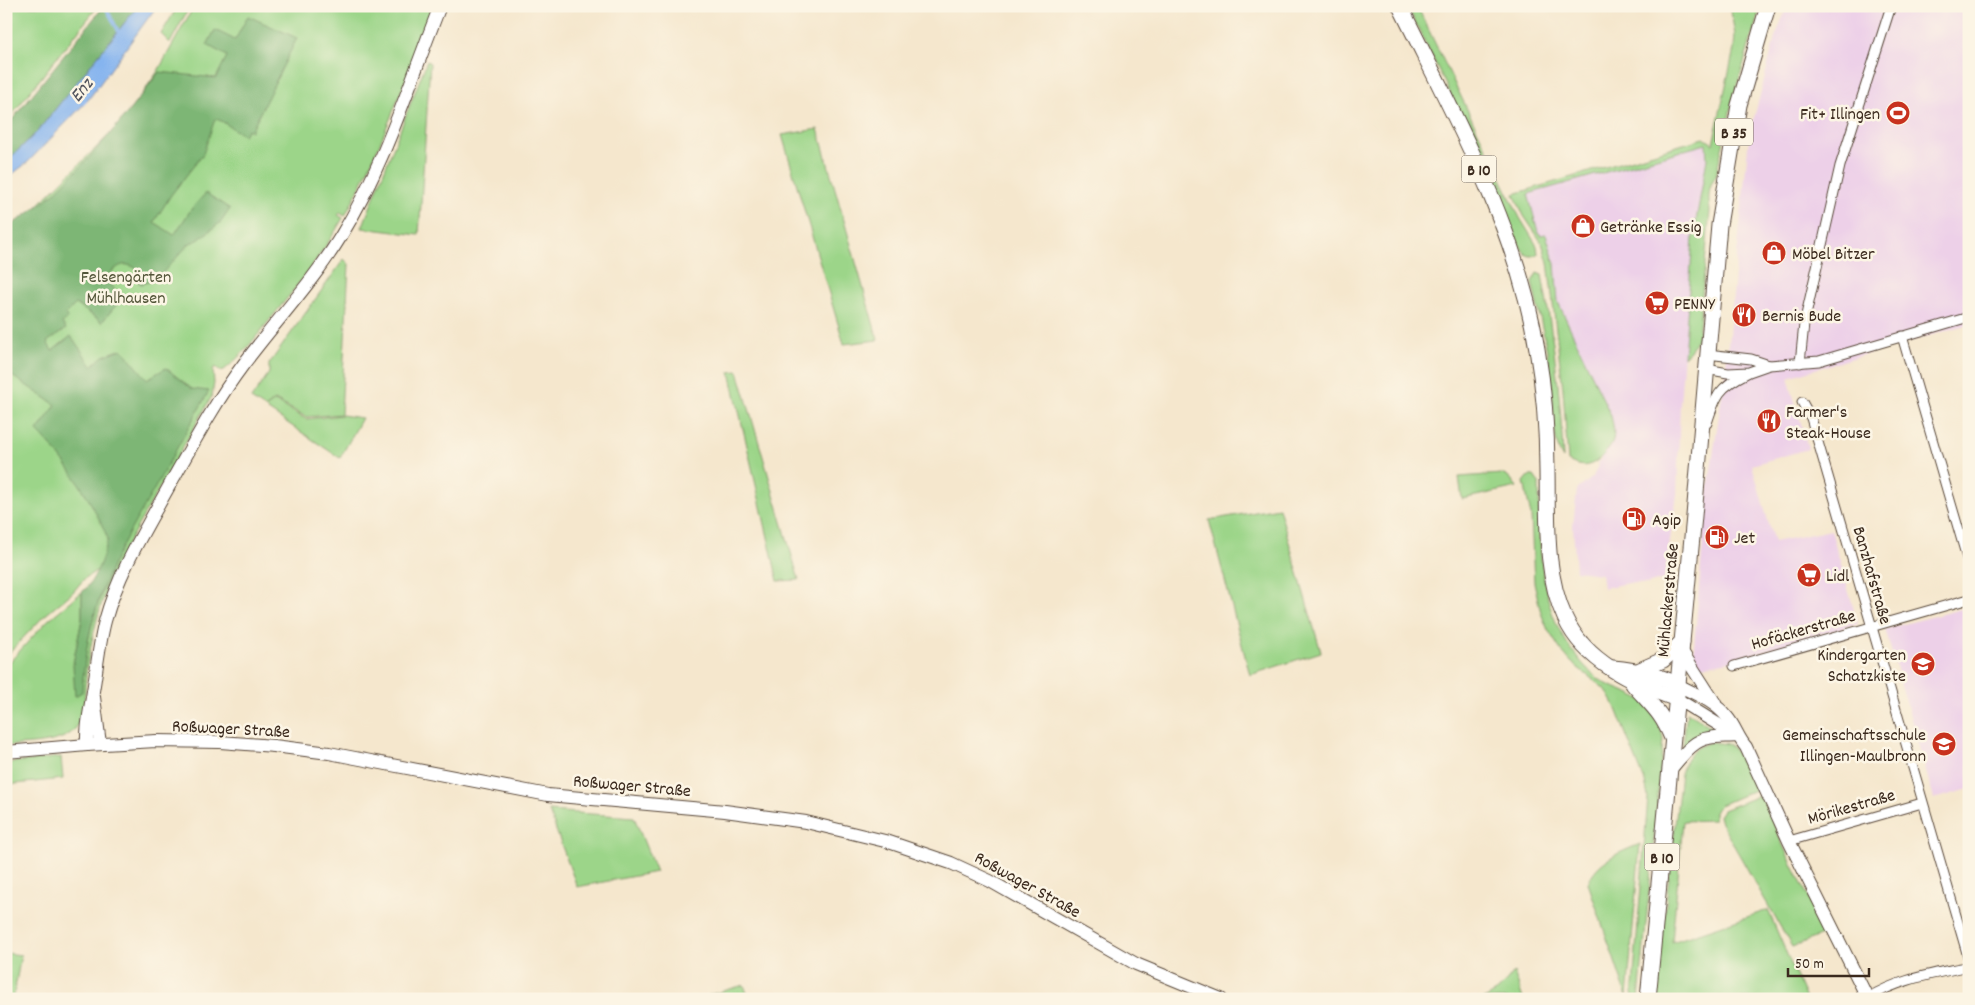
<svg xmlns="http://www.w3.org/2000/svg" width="1975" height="1005" viewBox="0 0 1975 1005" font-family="Dekko,sans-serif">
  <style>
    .built { fill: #edd0e8 }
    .green { fill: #9cd589; stroke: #6c8054 }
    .forest { fill: #7db675; stroke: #5c704a }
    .water { fill: #85b4ef; stroke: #606f86 }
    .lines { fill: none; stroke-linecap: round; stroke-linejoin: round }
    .stream { stroke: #85b4ef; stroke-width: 3 }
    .street-casing { stroke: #574638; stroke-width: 11 }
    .secondary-casing { stroke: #574638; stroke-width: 14 }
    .primary-casing { stroke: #574638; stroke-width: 17 }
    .street { stroke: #fff; stroke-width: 9 }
    .secondary { stroke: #fff; stroke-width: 12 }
    .primary { stroke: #fff; stroke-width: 15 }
    .labels { text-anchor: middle; stroke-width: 5; stroke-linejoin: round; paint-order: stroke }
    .shield { fill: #fcf5e5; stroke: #75675a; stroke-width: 1 }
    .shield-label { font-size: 16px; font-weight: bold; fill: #3b2a1e }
    .poi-label { font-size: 18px; fill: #3b2a1e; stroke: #fcf5e5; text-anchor: start }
    .park-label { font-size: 18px; fill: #535539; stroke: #fcf5e5 }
    .street-label { font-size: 18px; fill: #3b2a1e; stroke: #fcf5e5 }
    .water-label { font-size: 19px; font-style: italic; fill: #51535d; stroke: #fcf5e5 }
  </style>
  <rect width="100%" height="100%" fill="#fcf5e5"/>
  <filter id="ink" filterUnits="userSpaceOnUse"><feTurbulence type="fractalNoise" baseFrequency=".02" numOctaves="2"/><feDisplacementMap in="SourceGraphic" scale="10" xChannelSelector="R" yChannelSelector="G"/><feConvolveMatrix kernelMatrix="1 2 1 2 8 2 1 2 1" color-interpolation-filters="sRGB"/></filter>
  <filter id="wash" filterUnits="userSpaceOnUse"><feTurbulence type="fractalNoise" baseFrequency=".0096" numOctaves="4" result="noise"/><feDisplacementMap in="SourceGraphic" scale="20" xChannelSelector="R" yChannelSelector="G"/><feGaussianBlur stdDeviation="1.12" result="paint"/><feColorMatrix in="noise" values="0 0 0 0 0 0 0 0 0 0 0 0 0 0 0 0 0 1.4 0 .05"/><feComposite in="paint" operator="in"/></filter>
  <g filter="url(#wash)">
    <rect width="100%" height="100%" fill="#f5e7cd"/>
    <g class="built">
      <path d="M 1787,6 L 1969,6 L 1969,324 L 1788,377 L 1808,449 L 1752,465 L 1774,542 L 1831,530 L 1858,624 L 1734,660 L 1698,667 L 1693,658 L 1707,496 L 1725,375 L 1749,137 L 1775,38 Z"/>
      <path d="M 1706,143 L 1707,159 L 1693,238 L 1680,404 L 1677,494 L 1664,579 L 1647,584 L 1628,583 L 1603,588 L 1601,574 L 1576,571 L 1573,526 L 1577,490 L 1593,477 L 1602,456 L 1613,440 L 1614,428 L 1611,416 L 1558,302 L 1555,264 L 1546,234 L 1541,235 L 1538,232 L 1528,194 Z"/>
      <path d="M 1969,607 L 1969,789 L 1934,799 L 1885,629 Z"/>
    </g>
    <g class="green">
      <path d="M 6,6 L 98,6 L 6,122 Z"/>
      <path d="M 178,6 L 190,6 L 170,43 L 161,34 Z"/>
      <path d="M 194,6 L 433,6 C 407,77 381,149 345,216 L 340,213 L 338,215 L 343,218 C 322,255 295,289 268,322 C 255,338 241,357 224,370 L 220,371 L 215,367 L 213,370 L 214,383 L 212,396 C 192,431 172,466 152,501 C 134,532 116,563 104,596 C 96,619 91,643 87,667 C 84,686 87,713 75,729 C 62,745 25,744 6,746 L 6,666 L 47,621 L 82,592 L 82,619 L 73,664 L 83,670 C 88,630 100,593 116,557 L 84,579 L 73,592 L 43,617 L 6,656 L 6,230 L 26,217 L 122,122 L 158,71 Z"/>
      <path d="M 1407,6 L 1417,6 L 1520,218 L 1537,246 L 1538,254 C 1528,259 1525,254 1520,246 L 1484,162 Z"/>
      <path d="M 1730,6 L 1761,6 L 1732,103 L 1716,176 C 1708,185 1708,200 1710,211 L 1698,336 L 1690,351 L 1684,357 L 1693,238 L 1707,159 L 1706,144 L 1528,194 L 1538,232 L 1541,235 L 1546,234 L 1555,264 L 1558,302 L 1611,416 C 1613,424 1615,432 1613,440 C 1609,450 1598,463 1588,465 C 1581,467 1574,464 1568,461 L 1563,389 L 1548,262 L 1542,243 L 1524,216 L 1514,194 L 1704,138 L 1713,144 L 1734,49 L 1735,35 Z"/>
      <path d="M 427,61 L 430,63 L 419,235 L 362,228 Z"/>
      <path d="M 818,129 L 878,340 L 844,344 L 782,135 Z"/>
      <path d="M 344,259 L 349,264 L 341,414 L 306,417 L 275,400 L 265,408 L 251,399 L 269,373 L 269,364 Z"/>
      <path d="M 1537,273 L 1542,275 C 1553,335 1561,396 1563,458 C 1550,437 1555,402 1551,377 C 1547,345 1539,314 1532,282 Z"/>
      <path d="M 738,371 L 799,580 L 778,581 L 730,372 Z"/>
      <path d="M 275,401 L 306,419 L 342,415 L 362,418 L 340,458 L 265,408 Z"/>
      <path d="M 1502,474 L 1511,479 L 1517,487 L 1462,499 L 1459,477 Z"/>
      <path d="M 1529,476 L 1534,476 L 1539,483 C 1540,541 1536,606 1575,654 C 1583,665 1593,676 1605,683 C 1616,689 1637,695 1646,703 C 1649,707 1651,712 1654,716 C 1659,725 1662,730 1663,740 L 1639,999 L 1632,999 L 1648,797 L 1645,782 L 1614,704 L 1606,690 L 1572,663 L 1560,649 L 1548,630 L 1541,613 L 1534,582 L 1531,516 L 1524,482 Z"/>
      <path d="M 1279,508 L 1321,652 L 1250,675 L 1209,520 Z"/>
      <path d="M 1687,712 L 1718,731 L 1683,745 Z"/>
      <path d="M 1710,742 L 1729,744 L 1746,763 L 1759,786 L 1757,789 L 1720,805 L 1714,811 L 1714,820 L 1683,821 L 1672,942 L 1768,910 L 1806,999 L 1655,999 L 1681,773 C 1687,755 1692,749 1710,742 Z"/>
      <path d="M 61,757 L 63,779 L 6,785 L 6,763 Z"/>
      <path d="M 1761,795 L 1785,850 L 1826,933 L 1792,947 L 1721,823 L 1719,816 L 1723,810 Z"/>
      <path d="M 549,811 L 634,817 L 656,872 L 577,887 Z"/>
      <path d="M 1640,844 L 1627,997 L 1588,883 C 1597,860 1619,853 1640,844 Z"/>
      <path d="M 6,953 L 21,955 L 13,999 L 6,999 Z"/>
      <path d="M 1514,972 L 1523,999 L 1484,999 L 1498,991 Z"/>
      <path d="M 744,985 L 749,999 L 711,999 L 709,995 Z"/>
    </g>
    <g class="forest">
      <path d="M 104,6 L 138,6 L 37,132 L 6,162 L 6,127 Z"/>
      <path d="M 248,16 L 297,38 L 251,131 L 248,129 L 244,135 C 233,131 226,121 215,119 L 203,154 L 171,195 L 154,222 L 174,235 L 192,208 L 206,193 L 230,209 L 221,222 L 198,240 L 190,243 L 156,280 L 141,284 L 138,282 L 144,275 C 127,259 120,263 105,278 L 122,298 L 102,322 L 76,304 L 65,314 L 68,318 L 62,323 L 66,329 L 47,342 L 52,351 L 71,336 L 92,366 L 103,356 L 122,349 L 147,379 L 166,368 L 192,389 L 209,391 C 190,425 171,459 152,493 C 131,529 109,565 97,606 C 88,634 84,662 82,692 L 75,696 L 73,664 L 82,619 L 82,592 C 95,582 104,555 108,539 C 93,502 66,459 37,431 L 56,405 L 6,372 L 6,229 C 22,217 38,207 53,194 C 92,157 127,115 159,72 L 216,78 L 227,56 L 207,45 L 215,30 L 235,40 Z"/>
    </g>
    <path class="water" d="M 138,6 L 157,6 L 88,100 L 28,162 L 6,179 L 6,162 L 37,132 Z"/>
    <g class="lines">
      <path class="stream" d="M 105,6 L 120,34"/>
    </g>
  </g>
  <g filter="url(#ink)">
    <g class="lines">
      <defs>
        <g id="street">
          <path d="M 1902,336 L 1969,565"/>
          <path d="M 1707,354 L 1751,359 L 1769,365"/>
          <path d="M 1800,363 L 1804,324 L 1840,166 L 1891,6"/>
          <path d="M 1706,369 L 1728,373 L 1749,372 L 1769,365 L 1819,361 L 1969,317"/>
          <path d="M 1802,402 L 1811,418 L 1969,960"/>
          <path d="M 1707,423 C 1716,395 1719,387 1747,373"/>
          <path d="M 1734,666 L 1969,599"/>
          <path d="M 1789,841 L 1922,803"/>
          <path d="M 1868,998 C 1898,979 1934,974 1969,966"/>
        </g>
        <g id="secondary">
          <path d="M 1681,650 L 1715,703"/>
          <path d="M 1678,685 C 1695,694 1715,701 1727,717 C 1735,726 1738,738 1746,747 L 1789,841 L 1868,999"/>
          <path d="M 94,697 L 100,744"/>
          <path d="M 1677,699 L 1737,736"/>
          <path d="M 87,745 C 86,723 90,712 93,691 C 97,668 99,644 105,621 C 119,570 148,525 173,479 C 195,440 216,401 243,365 C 275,322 313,282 341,236 C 385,164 409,84 440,6"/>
          <path d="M 6,752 L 87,745 L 156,741 L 220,742 L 274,746 L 329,753 L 548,795 L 725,811 L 806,822 L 889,842 L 951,863 L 990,881 L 1136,964 L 1221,999"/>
          <path d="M 1670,770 C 1681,758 1692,740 1709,738 C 1718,736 1728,737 1737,736"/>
        </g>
        <g id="primary">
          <path d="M 1400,6 C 1454,116 1517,227 1537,349 C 1544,389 1547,430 1547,470 C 1548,519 1544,573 1565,618 C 1585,662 1634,684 1677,699"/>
          <path d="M 1613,668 C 1636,670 1657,674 1678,685"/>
          <path d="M 1640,670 L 1663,660 L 1682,642"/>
          <path d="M 1633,684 C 1651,705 1661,711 1672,738"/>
          <path d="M 1648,999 L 1694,516 L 1719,225 L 1739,105 L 1768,6"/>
        </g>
      </defs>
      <use href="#street" class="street-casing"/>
      <use href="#secondary" class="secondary-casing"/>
      <use href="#primary" class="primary-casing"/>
      <use href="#street" class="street"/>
      <use href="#secondary" class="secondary"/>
      <use href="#primary" class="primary"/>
    </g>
  </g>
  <defs>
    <symbol id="stadium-disc" viewBox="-11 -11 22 22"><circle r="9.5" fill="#c8321e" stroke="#fcf5e5"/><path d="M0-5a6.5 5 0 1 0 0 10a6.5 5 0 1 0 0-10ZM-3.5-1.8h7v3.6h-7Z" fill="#fff"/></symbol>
    <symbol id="shop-disc" viewBox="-11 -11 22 22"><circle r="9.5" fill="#c8321e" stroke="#fcf5e5"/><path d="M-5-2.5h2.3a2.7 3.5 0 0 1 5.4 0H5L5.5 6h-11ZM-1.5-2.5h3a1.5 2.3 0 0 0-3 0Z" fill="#fff"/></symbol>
    <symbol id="supermarket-disc" viewBox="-11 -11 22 22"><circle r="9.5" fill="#c8321e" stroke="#fcf5e5"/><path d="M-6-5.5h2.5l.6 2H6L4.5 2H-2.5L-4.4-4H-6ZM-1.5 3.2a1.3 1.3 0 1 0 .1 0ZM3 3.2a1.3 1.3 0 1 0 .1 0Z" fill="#fff"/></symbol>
    <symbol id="restaurant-disc" viewBox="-11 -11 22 22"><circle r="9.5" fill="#c8321e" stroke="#fcf5e5"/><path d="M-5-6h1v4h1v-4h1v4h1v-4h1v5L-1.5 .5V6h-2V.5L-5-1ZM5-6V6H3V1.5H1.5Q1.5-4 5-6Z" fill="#fff"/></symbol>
    <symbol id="fuel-disc" viewBox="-11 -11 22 22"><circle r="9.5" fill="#c8321e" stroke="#fcf5e5"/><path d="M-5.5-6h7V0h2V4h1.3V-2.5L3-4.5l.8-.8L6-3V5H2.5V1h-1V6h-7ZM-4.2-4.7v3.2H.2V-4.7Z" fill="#fff"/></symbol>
    <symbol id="school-disc" viewBox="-11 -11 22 22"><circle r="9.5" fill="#c8321e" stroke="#fcf5e5"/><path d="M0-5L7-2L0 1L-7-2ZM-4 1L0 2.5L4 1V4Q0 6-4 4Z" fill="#fff"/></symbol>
  </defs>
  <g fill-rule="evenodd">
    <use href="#stadium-disc" x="1884" y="99" width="28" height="28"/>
    <use href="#shop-disc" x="1569" y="212" width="28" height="28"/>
    <use href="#shop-disc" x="1760" y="239" width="28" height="28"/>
    <use href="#supermarket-disc" x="1643" y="289" width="28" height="28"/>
    <use href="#restaurant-disc" x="1730" y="301" width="28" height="28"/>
    <use href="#restaurant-disc" x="1755" y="407" width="28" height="28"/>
    <use href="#fuel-disc" x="1620" y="505" width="28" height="28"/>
    <use href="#fuel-disc" x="1703" y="523" width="28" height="28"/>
    <use href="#supermarket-disc" x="1795" y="561" width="28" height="28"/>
    <use href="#school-disc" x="1909" y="650" width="28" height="28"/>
    <use href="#school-disc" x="1930" y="730" width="28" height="28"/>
  </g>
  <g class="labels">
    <g class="shield">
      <rect x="1715" y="118.5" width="38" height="27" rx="4"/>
      <rect x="1461.5" y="155.5" width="35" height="27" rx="4"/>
      <rect x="1644.5" y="843.5" width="35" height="27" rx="4"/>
    </g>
    <g class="shield-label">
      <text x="1734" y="138">B 35</text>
      <text x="1479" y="175">B 10</text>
      <text x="1662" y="863">B 10</text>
    </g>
    <g class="poi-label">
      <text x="1880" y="119" text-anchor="end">Fit+ Illingen</text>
      <text x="1600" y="232">Getränke Essig</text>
      <text x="1792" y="259">Möbel Bitzer</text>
      <text x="1674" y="309">PENNY</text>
      <text x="1762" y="321">Bernis Bude</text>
      <text x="1786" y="417">Farmer's<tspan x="1786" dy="21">Steak-House</tspan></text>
      <text x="1652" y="525">Agip</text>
      <text x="1734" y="543">Jet</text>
      <text x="1826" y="581">Lidl</text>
      <text x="1906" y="660" text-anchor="end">Kindergarten<tspan x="1906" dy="21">Schatzkiste</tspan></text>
      <text x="1926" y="740" text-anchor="end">Gemeinschaftsschule<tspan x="1926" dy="21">Illingen-Maulbronn</tspan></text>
    </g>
    <g class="park-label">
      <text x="126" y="282">Felsengärten<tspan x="126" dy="21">Mühlhausen</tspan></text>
    </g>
    <g class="street-label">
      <text transform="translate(1873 575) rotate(74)" y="6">Banzhafstraße</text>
      <text transform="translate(1667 600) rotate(-85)" y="6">Mühlackerstraße</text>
      <text transform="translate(1803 629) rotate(-16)" y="6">Hofäckerstraße</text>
      <text transform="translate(231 728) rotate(3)" y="6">Roßwager Straße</text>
      <text transform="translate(632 785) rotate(5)" y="6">Roßwager Straße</text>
      <text transform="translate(1851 806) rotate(-16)" y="6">Mörikestraße</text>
      <text transform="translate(1028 884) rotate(29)" y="6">Roßwager Straße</text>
    </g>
    <g class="water-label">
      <text transform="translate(80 89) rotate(-51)" y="7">Enz</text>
    </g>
  </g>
  <rect width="1975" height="1005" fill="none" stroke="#fcf5e5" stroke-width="25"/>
  <path d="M1788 968v8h81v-8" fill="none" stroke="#3b2a1e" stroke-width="2.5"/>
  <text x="1795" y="968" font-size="15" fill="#3b2a1e" stroke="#fcf5e5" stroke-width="4" paint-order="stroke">50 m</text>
</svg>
